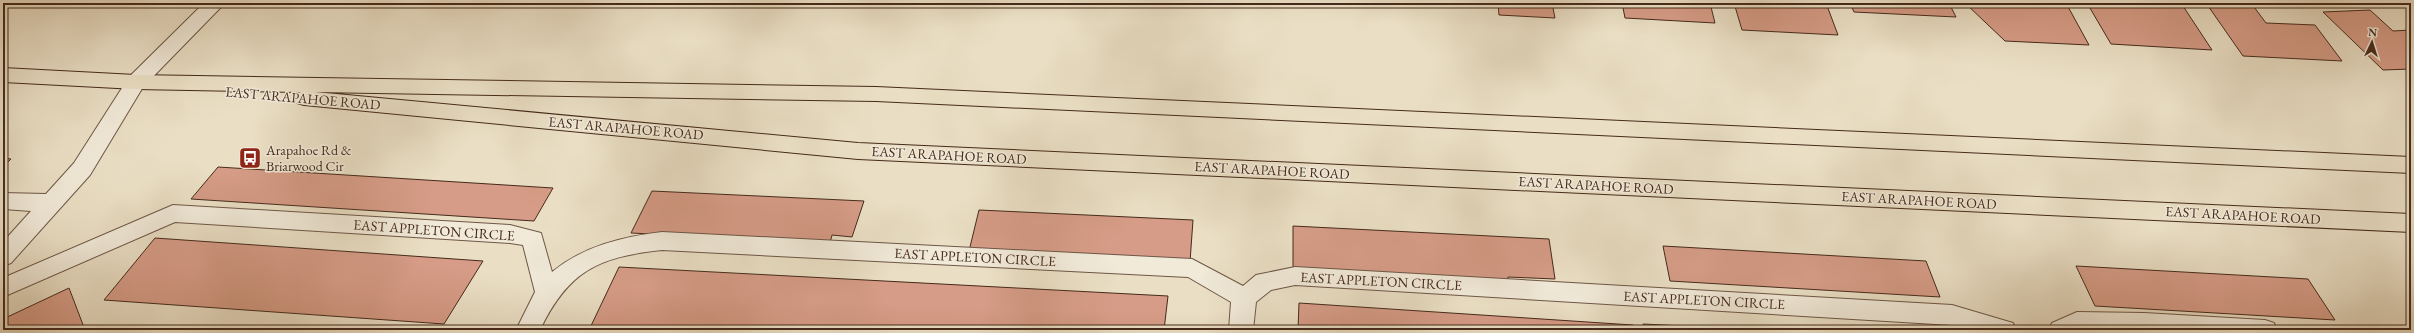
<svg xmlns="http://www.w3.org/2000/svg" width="2414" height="333" viewBox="0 0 2414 333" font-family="'EB Garamond',serif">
  <rect width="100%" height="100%" fill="#eadfc5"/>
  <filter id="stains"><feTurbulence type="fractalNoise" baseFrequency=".005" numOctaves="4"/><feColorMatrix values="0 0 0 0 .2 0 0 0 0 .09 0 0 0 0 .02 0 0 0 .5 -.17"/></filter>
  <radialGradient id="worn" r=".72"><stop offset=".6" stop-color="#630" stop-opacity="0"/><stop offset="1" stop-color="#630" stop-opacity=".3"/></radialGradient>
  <g fill="#d69c87" stroke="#452a1b">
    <polygon points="1498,3 1599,3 1600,5 1552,3 1555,18 1499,15"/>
    <polygon points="1622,3 1710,3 1715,23 1625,18"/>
    <polygon points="1734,3 1826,3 1838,35 1742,30"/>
    <polygon points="1850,3 1949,3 1956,17 1854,12"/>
    <polygon points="1965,3 2066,3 2089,45 2005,41"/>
    <polygon points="2087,3 2183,6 2212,50 2111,44"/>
    <polygon points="2206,3 2251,3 2266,23 2315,25 2342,61 2243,56"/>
    <polygon points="2370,10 2393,31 2411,30 2411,69 2383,70 2323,12"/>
    <polygon points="3,158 11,159 3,167"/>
    <polygon points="218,167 553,188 534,221 191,199"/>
    <polygon points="652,191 864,201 852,237 832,235 830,243 631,233"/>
    <polygon points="979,210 1193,220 1190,262 969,251"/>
    <polygon points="1293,226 1549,239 1555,279 1508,277 1508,280 1293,269"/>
    <polygon points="155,238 483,261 444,324 104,300"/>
    <polygon points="1663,246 1926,261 1940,297 1670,281"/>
    <polygon points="2076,266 2308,279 2335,320 2095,306"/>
    <polygon points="619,267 1168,296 1164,330 589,330"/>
    <polygon points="69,288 85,330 3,330 3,319"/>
    <polygon points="1299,303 1633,325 1634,330 1298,330"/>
    <polygon points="1643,324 1766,330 1645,330"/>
  </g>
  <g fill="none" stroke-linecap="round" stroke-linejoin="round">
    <g stroke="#6e5746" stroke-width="2">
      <g id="minor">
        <polygon points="204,3 225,3 143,87 90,175 11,263 3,266 3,242 31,211 3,209 3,193 46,194 74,163 129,77"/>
        <path d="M173 205 510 225 541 233 552 272C584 246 621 237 662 232L1192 259 1243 286 1256 275 1295 267 1952 305 2013 323 2016 330H1970L1952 325 1295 285 1271 290 1256 302 1253 330H1229L1231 302 1188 277 662 250C598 257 568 271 540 330H516L535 292 523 245 510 243 175 222 3 297V278Z"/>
        <polygon points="2077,312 2144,313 2265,320 2274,323 2277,330 2049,330 2052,323"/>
      </g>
    </g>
    <g stroke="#452a1b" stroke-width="2">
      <polygon id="major" points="3,68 136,75 876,87 2411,157 2411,173 876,101 315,92 858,143 2411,214 2411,232 858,159 304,105 297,103 294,98 297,93 301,92 136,89 3,82"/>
    </g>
    <use href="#minor" fill="#f1ead9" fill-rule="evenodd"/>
    <use href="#major" fill="#eadfc5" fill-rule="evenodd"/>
  </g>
  <defs>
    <g id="bus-square" transform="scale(1.15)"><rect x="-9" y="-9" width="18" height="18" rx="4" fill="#8f2418" stroke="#f1ead9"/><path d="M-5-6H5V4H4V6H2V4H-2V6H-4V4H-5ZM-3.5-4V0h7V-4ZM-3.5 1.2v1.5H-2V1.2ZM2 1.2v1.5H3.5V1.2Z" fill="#fff"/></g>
  </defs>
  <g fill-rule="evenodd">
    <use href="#bus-square" x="250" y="158"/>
  </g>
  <g text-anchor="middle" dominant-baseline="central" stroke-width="3" stroke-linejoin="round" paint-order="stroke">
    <g font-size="14" fill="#452a1b" stroke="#f1ead9">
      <text transform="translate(303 98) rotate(5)">EAST ARAPAHOE ROAD</text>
      <text transform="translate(626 128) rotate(5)">EAST ARAPAHOE ROAD</text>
      <text transform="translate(949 155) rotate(3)">EAST ARAPAHOE ROAD</text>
      <text transform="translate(1272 170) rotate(3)">EAST ARAPAHOE ROAD</text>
      <text transform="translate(1596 185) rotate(3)">EAST ARAPAHOE ROAD</text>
      <text transform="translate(1919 200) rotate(3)">EAST ARAPAHOE ROAD</text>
      <text transform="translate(2243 215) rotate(3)">EAST ARAPAHOE ROAD</text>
      <text transform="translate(434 230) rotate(4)">EAST APPLETON CIRCLE</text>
      <text transform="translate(975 257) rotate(3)">EAST APPLETON CIRCLE</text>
      <text transform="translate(1381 281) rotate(3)">EAST APPLETON CIRCLE</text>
      <text transform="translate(1704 300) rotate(3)">EAST APPLETON CIRCLE</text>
    </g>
    <g font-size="14" fill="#452a1b" stroke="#f1ead9" text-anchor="start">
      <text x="266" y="150">Arapahoe Rd &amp;<tspan x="266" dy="16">Briarwood Cir</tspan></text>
    </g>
  </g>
  <rect width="2414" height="333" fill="none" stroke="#eadfc5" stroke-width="16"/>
  <rect x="4" y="4" width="2406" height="325" fill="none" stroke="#452a1b" stroke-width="2"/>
  <rect x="8" y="8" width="2398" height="317" fill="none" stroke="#452a1b"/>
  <g transform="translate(2372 42) rotate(4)" stroke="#f1ead9" stroke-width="3" paint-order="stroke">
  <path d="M0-3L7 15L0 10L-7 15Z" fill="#452a1b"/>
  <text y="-6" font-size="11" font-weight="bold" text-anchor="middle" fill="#452a1b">N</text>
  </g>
  <rect width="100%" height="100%" filter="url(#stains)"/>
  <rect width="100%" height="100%" fill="url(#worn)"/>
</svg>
